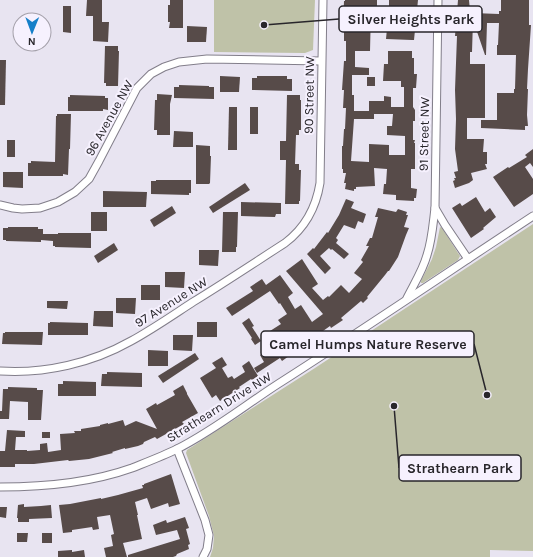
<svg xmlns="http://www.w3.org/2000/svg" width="533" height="557" viewBox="0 0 533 557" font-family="Karla,sans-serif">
  <rect width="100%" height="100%" fill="#e8e4f1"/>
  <g fill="#bfc2a8">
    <polygon points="214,0 315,0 313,50 305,53 214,52"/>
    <polygon points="533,224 533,551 490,550 490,557 210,557 213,548 214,536 209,516 186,453 187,450 315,368"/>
    <polygon points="440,227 442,228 458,253 460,256 458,260 423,283 421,283 421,281 432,259 436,247"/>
  </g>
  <g fill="#574b49" fill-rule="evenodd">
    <polygon points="87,0 102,0 102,22 109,22 108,42 93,41 93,16 86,16"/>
    <polygon points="170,0 183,0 183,28 169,28 170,22 168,22 168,5 170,5"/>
    <path d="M345 0H377V9H371L370 51H355V67L369 68V75H352V95H354V111H369V101H384V96L391 97V107H404V87H401V81H383L384 64H388V51H412V58H414V74H417L416 88H413V107L415 110V121H413V140H415L414 143H415V169H411V188L417 189 416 198H414V201L396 200V195L383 194 384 184H386L387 169 374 168 375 186 356 187V189H354V191L345 189 346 183H344L346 173H343V169H342V146H343L344 129H345L346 108H343L344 90H342L344 61H346V41H344V24H343L344 1H345ZM374 114H393L392 126H387V135L405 136V155H389V145L369 144V162L351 161 354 119H374Z"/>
    <polygon points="389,0 418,0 414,40 412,40 386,39 388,18 389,18"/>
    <polygon points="458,0 469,0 470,11 473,11 473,13 499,14 499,11 501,11 501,0 529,0 529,25 531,25 528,69 527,89 528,89 527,115 528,126 525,126 525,130 481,128 481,120 497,120 497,93 514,93 514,89 515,89 516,55 497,55 497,45 498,45 499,23 487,23 486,55 485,55 473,20 472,52 470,52 470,64 485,64 485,118 467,118 467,139 484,139 483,152 487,152 487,164 485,164 487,169 471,173 473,180 469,183 455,188 453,181 455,180 454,178 456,178 454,172 458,171 455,149 456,119 455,90 457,36 455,36"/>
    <polygon points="63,6 71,6 71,33 63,32"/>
    <polygon points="187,26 207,27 206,42 187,42"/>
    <polygon points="105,46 118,46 118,51 119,51 118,86 106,86 106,83 104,83"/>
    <polygon points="0,60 6,60 5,105 0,105"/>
    <polygon points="220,76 240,77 239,92 220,92"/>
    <polygon points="257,76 287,76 287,79 292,79 292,91 252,90 252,78 257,78"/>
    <rect x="367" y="77" width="8" height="9"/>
    <polygon points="179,85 209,86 209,87 214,87 214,99 174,98 174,87 179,87"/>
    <polygon points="157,94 172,95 170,104 170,135 157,135 157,130 154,130 155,100 157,100"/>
    <polygon points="70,95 105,96 105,98 108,98 108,110 103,109 103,111 68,111 68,97 70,97"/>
    <polygon points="287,95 300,95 300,100 301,100 301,130 299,130 299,135 296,135 295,164 299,164 299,170 301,170 300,201 299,201 299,204 285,204 286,160 280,160 280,141 286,141"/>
    <polygon points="229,107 237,107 237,150 228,150"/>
    <rect x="250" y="107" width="8" height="27"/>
    <polygon points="57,114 71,114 70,149 69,149 68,175 63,174 63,176 28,176 28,163 31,163 31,161 55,162 56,116 57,116"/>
    <polygon points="174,131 193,132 193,147 173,147"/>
    <rect x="7" y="140" width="8" height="17"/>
    <polygon points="196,145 210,146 210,156 211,156 210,183 209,184 196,184"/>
    <polygon points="533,149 533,167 530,163 525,167 533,179 533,194 514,207 493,177 508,167 509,168 527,157 525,155"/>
    <polygon points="3,172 23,172 23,188 3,187"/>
    <polygon points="156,180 191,180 191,193 189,193 189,195 151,194 151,181 156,181"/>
    <polygon points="245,183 250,190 213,213 209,207"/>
    <polygon points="103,191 147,192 146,207 103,207"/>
    <polygon points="476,197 485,212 490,208 496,217 483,228 484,229 471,238 452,208 460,203 462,206"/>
    <polygon points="346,199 354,202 351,208 366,214 363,223 358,221 355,229 344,225 336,238 338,240 336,243 349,254 344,259 332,249 331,250 329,248 320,256 331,268 325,274 307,254 313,248 314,249 327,232 328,233 339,215"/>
    <polygon points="241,202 281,203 281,214 276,214 275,217 241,216"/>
    <polygon points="172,206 176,213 154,227 150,220"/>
    <polygon points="378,208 396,212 398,209 407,212 406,215 408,215 404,227 409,228 406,235 398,257 389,271 388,271 385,275 367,297 368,298 363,303 361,301 341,318 343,320 331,328 330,326 316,336 315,336 305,342 306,344 282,361 280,358 257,373 254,368 264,362 260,355 278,343 270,331 281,324 278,320 287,314 280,303 279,304 270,291 232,316 226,308 253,291 250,287 262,279 266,285 280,275 293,293 288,297 295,309 301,305 312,322 323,314 286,271 302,259 318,284 312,288 323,300 328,296 329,297 341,285 349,293 362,279 354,273 363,262 361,260 369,246 366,246 370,238 372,238 378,217 375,217"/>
    <rect x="91" y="212" width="16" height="19"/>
    <polygon points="223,212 238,212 237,247 236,247 236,252 222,252"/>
    <polygon points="8,227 38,227 38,229 43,229 43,234 58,234 58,233 91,233 91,248 55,247 55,246 53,246 53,241 41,240 41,242 6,241 6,240 3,240 3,228 8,228"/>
    <polygon points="114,243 118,250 98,263 94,256"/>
    <polygon points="199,250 219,250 218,266 199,265"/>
    <polygon points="165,272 185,272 184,288 165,287"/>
    <rect x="141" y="285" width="19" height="15"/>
    <polygon points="116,298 136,298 135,314 116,313"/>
    <polygon points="47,301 68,301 67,309 47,308"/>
    <polygon points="94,311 113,311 113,327 93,326"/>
    <polygon points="249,318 254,326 252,327 261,341 255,345 251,339 252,338 242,323"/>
    <polygon points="50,322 88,323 88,335 48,335 48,323 50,323"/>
    <rect x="197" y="322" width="20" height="15"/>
    <polygon points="5,332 43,332 42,345 2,344 3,333 5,333"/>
    <polygon points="173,335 193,335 192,351 173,350"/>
    <polygon points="148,350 168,351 168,366 148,366"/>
    <polygon points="195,353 199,359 163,383 158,376"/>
    <polygon points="222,357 227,365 222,368 228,378 232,376 234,379 245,372 242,366 249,361 258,376 252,380 251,379 239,387 240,388 220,401 216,395 212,398 200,378 216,368 212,363"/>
    <polygon points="107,372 142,373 142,387 101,386 102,374 107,374"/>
    <polygon points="63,381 96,382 96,396 58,396 58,384 63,384"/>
    <polygon points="183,385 187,393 187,394 198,413 182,422 184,424 157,439 155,437 144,442 143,444 138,446 125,449 125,448 112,452 113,453 89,459 69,461 68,460 34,464 15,464 15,467 0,467 0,451 5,451 7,430 25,431 25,437 16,437 15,450 27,450 27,451 40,450 40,444 47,443 48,452 61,450 60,434 75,433 74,431 81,431 81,429 100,426 100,425 108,423 108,424 123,420 125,426 136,421 157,429 146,409 156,403 157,405 175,395 173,391"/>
    <polygon points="8,387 37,388 37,390 43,390 41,420 28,420 28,402 10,401 9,419 0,419 0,411 2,411 3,389 8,389"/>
    <rect x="42" y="432" width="8" height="6"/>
    <polygon points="171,474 180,504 169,507 168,503 151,509 147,498 135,502 138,515 137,515 142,539 123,543 127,557 106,557 104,548 113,546 111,535 114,534 110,515 97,517 99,529 93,530 92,527 72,530 72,532 63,533 59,505 70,504 101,498 101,499 118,495 143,488 142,485 144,485 144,484"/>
    <polygon points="24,504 24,507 41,506 51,505 51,506 52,518 29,519 29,522 18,522 18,518 17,518 18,505"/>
    <polygon points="0,507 7,507 6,518 0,517"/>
    <polygon points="185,517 189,528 186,529 190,544 188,545 189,549 177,554 176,556 173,557 128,557 128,555 180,539 177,530 156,535 153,525 166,520 167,523"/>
    <polygon points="17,533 28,533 27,542 17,542"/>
    <rect x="42" y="533" width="10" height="10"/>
    <polygon points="72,550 72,552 84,550 85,557 58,557 58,551"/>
  </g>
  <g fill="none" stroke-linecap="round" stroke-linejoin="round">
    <g stroke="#827e8a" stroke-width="9">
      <g id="street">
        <polyline points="438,0 435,208 445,225 468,259"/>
        <polyline points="0,205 13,208 22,209 40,208 58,202 75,192 89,179 99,161 137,88 151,74 164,67 179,62 207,59 321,61"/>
        <path d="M407 298C414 284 423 270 427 255 432 240 433 224 435 208"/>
        <path d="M0 371C45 374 92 363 131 341 153 329 173 315 193 302 224 283 254 263 285 243 305 228 316 208 320 183L323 0"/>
        <polyline points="177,449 205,520 209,535 207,549 203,557"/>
        <path d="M0 487C44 487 90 483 132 468 147 462 163 456 177 449 213 431 244 406 278 384 364 329 448 272 533 216"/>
      </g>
    </g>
    <use href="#street" stroke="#fff" stroke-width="7"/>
  </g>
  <g text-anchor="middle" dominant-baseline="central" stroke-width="4" stroke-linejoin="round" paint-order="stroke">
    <g font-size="13" fill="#28262b" stroke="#f6f1fe">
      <text transform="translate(309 95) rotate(-89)">90 Street NW</text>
      <text transform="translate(109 118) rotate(-61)">96 Avenue NW</text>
      <text transform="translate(424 134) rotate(-89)">91 Street NW</text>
      <text transform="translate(171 302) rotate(-32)">97 Avenue NW</text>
      <text transform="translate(219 407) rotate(-32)">Strathearn Drive NW</text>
    </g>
  </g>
  <path fill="none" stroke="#28262b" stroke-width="1.5" d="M264 25L339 19M487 395L474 344M394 406L399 468"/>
  <g fill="#28262b" stroke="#f6f1fe" stroke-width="1.5">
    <circle cx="264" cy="25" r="4"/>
    <circle cx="487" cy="395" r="4"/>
    <circle cx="394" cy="406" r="4"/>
  </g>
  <g fill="#f6f1fe" stroke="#28262b" stroke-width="1.5">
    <rect x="339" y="6" width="143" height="26" rx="4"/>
    <rect x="261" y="331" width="213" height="26" rx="4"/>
    <rect x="399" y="455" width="122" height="26" rx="4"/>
  </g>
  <g font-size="14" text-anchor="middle" font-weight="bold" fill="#28262b">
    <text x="411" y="24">Silver Heights Park</text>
    <text x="368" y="349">Camel Humps Nature Reserve</text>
    <text x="460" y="473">Strathearn Park</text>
  </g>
  <g transform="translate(32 32) rotate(181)"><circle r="19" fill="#f6f1fe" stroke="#a4a0aa"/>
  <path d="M0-3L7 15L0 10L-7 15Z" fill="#157fc9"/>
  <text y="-6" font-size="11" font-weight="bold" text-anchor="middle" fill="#28262b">N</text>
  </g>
</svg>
